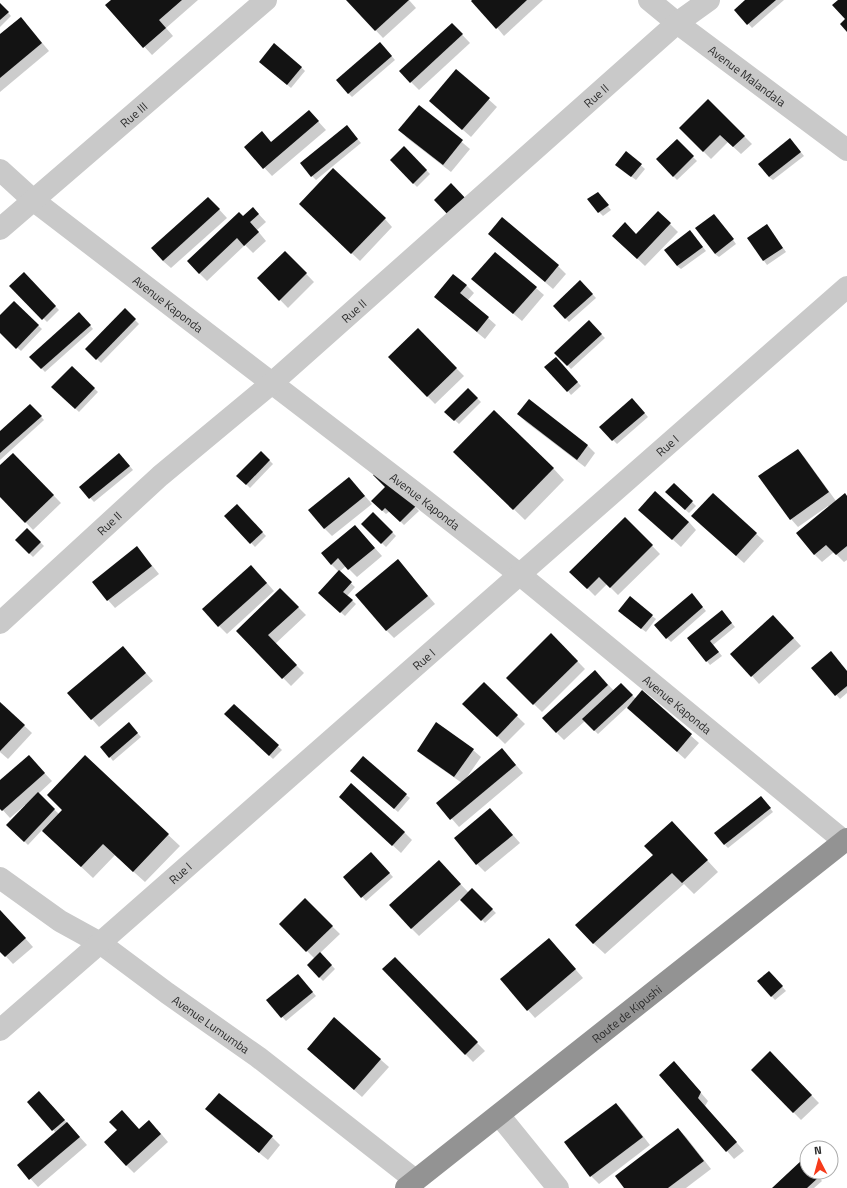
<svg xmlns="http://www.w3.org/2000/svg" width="847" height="1188" viewBox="0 0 847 1188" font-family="'Titillium Web',sans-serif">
  <rect width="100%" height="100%" fill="#fff"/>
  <g fill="#0003">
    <polygon points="112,0 198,0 166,28 173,36 152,55 106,5"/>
    <polygon points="347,0 409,0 416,8 383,38"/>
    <polygon points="474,0 543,0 504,36"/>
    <polygon points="747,0 784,0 752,28 736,10"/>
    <polygon points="0,4 11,16 0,27"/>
    <polygon points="452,24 470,43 419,90 400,71"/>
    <polygon points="28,26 49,51 0,92 0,36"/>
    <polygon points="384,47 395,60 352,97 348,93"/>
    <polygon points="264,65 301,67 305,71 291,88"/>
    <polygon points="457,71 497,107 471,137 430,101"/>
    <polygon points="708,100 752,144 741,154 728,142 711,159 680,128"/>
    <polygon points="419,106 470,149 451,172 407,138 400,130"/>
    <polygon points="316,119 326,130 272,176 245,147 262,133 272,143"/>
    <polygon points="350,130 361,143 316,180 312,176"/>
    <polygon points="790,139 804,156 773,180 769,177"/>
    <polygon points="676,140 697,161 677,180 657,159"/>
    <polygon points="404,147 430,174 417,187 391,160"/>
    <polygon points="626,152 645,169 636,180 620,168"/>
    <polygon points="601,197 611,210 603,216 599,212"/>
    <polygon points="216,206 227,218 171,268 163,261"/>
    <polygon points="253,208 266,222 257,230 266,241 253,253 245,245 207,281 199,273 243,218"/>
    <polygon points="308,212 385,219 392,227 360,261"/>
    <polygon points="658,212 678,232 645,266 621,243 636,235"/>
    <polygon points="718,219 736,244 719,257 715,254"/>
    <polygon points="770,229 786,252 767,265 748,238"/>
    <polygon points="690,231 706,251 681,269 677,266"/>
    <polygon points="497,241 558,266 566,274 553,289"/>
    <polygon points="285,252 314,282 288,308 259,278"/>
    <polygon points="24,274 59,310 47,322 11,286"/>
    <polygon points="472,279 536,288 544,295 522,321"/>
    <polygon points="580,281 596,298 569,322 554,306"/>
    <polygon points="466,285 474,293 468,300 496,325 485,339 443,304"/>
    <polygon points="14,303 42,329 21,351 0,332 0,317"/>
    <polygon points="125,310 139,324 101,363 87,349"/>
    <polygon points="83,317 93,329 45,372 31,357"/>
    <polygon points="589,322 605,338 571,369 556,353"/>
    <polygon points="418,330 464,376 435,404 389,357"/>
    <polygon points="560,362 581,386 571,395 568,391"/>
    <polygon points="72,367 98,392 79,412 53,387"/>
    <polygon points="468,389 481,402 459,424 446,412"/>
    <polygon points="529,400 588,446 595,453 585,467 526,422 518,414"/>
    <polygon points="636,403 648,417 617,444 600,427"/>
    <polygon points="30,405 44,420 0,460 0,432"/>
    <polygon points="798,450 805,458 836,501 847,497 847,560 844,562 834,552 822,562 814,554 829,507 828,506 798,527 791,519"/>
    <polygon points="261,452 273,464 250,488 238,476"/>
    <polygon points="13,454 61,503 33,530 0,495 0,467"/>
    <polygon points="123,458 133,470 94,502 80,487"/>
    <polygon points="466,463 553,468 564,480 525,520"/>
    <polygon points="379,470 419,511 404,525 390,511 386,514 372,501 386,487"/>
    <polygon points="349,478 372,504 332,536 324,528"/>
    <polygon points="674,484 696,506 689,513 670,496"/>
    <polygon points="713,494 764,541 744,563 700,524"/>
    <polygon points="237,506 266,536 255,547 226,516"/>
    <polygon points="373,513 396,536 386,547 362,524"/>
    <polygon points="648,517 689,522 696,530 681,547"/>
    <polygon points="625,518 660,554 618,595 607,584 595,596 571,572"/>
    <polygon points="355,526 382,556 357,577 346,566 339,572 355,587 347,596 356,604 345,616 323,596 339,572 331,564"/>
    <polygon points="27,529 44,546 33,557 16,540"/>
    <polygon points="137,547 159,574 115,608 108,600"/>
    <polygon points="398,560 435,604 394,638 386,630"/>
    <polygon points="259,574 274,591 227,634 219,626"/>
    <polygon points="280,589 306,615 275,644 304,673 291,686 237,631"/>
    <polygon points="695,598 706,611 671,642 667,638"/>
    <polygon points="623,615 652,616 656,619 646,632"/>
    <polygon points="725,615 735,627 713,645 722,656 710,665 688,638"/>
    <polygon points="781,624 801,646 759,684 752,676"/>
    <polygon points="551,634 585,669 542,712 507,678"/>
    <polygon points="130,655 153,681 99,727 92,719"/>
    <polygon points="812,668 847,671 847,693 840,699"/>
    <polygon points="603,679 614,691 621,684 636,699 642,692 699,743 685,759 627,707 598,734 585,721 564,740 557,733"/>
    <polygon points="484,684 525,724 505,744 464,704"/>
    <polygon points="0,703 32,733 8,759 0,752"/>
    <polygon points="234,705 282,750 273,759 226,714"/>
    <polygon points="132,727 141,737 113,761 110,757"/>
    <polygon points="502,749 523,773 459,827 438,803 462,783 426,758 418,750 473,750 481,757 465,780"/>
    <polygon points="85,757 180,846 145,882 115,855 93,878 42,830 28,845 8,825 26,806 25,805 10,818 0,807 0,782 36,764 52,781 38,794 59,814 63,810"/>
    <polygon points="355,775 406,795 410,798 398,812"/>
    <polygon points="764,801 773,812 728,848 725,845"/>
    <polygon points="348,804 404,832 412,840 401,853"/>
    <polygon points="490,809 520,843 485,872 477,864"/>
    <polygon points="683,834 718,872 694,894 684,884 605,954 593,943"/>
    <polygon points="375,857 393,877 366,901 344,877"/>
    <polygon points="446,869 469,893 472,890 496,913 485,923 462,900 468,894 467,893 419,936 411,928"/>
    <polygon points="305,900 340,934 320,953 335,969 323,981 308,965 315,959 280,924"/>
    <polygon points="0,910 33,947 13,964 0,950"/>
    <polygon points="549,939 583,978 535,1018 528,1010"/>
    <polygon points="395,959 485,1051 473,1062 384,970"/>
    <polygon points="769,972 786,991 775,1000 759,982"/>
    <polygon points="301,979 316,996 286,1021 267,1000"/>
    <polygon points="334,1019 389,1067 362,1097 308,1049"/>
    <polygon points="770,1053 819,1103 801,1120 752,1070"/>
    <polygon points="682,1071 708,1101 705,1106 744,1151 734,1159 727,1151"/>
    <polygon points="219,1094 272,1137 280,1145 268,1160 214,1117 207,1109"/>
    <polygon points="43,1096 87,1145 38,1187 18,1165 56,1133 28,1102"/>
    <polygon points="616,1104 624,1112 650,1145 599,1184 591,1176"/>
    <polygon points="157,1129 168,1142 134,1173 126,1165 140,1130"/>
    <polygon points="678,1129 686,1137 711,1169 686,1188 625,1188"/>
    <polygon points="807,1164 807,1172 814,1172 822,1181 814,1188 773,1188"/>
  </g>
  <g fill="#131313">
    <polygon points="111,0 182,0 159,20 166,28 143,48 105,5"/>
    <polygon points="346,0 409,0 375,31"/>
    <polygon points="472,0 527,0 496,29 471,1"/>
    <polygon points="745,0 776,0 747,25 734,10"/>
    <polygon points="838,0 847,0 847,32 840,24 845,19 832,5"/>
    <polygon points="0,3 9,12 0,20"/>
    <polygon points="21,17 42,43 0,78 0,34"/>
    <polygon points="452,23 463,34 410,83 399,71"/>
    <polygon points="380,42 392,56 348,94 336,80"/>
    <polygon points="274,43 302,67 287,85 259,62"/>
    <polygon points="456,69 490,98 462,130 429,101"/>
    <polygon points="708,99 745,136 733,147 720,135 703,152 679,128"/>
    <polygon points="419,105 463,140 443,165 398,130"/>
    <polygon points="309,110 319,121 263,169 244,147 262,131 271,142"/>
    <polygon points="347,125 358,139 311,177 300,163"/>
    <polygon points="790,138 801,152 769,177 758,164"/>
    <polygon points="677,139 694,156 673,177 656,159"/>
    <polygon points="404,146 427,170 413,184 390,160"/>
    <polygon points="626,151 642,164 631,177 615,165"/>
    <polygon points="333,168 386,218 351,254 299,204"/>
    <polygon points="451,183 469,202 451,218 434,200"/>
    <polygon points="598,192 609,205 598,213 587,199"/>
    <polygon points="208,197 220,209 163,261 151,248"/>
    <polygon points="253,207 259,214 250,222 259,232 244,246 237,238 199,274 187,261 239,212 243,216"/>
    <polygon points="658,211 671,223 637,259 612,236 625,222 636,234"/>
    <polygon points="714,214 734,239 715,254 695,228"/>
    <polygon points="502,217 559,265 545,282 488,234"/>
    <polygon points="767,224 783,248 763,261 747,238"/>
    <polygon points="690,230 703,247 677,266 664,250"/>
    <polygon points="285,251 307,273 279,301 257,278"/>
    <polygon points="495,252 537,287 513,314 471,279"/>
    <polygon points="24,272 56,306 42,320 9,286"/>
    <polygon points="453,274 467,285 460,293 489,317 477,332 434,297"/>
    <polygon points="580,280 593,294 565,319 553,306"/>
    <polygon points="14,301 39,325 16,349 0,333 0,315"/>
    <polygon points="125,308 136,319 96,360 85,349"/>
    <polygon points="79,312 91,325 41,369 29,357"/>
    <polygon points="589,320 602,334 567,366 554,353"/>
    <polygon points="418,328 457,368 427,397 388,357"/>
    <polygon points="556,357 578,382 567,392 544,367"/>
    <polygon points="72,366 95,388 75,409 51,387"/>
    <polygon points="468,388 478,398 454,421 444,412"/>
    <polygon points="632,398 645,413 612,441 599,427"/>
    <polygon points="529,399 588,445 577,460 517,414"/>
    <polygon points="30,404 42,416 0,453 0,431"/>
    <polygon points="494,410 554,468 513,510 453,452"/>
    <polygon points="798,449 829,492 790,520 758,476"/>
    <polygon points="261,451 270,460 246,485 236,476"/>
    <polygon points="13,453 54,495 25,523 0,497 0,465"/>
    <polygon points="119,453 130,466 89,499 79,487"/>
    <polygon points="379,469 416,506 400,522 385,508 382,511 371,501 385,487 373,475"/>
    <polygon points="349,477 365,496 324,529 308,510"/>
    <polygon points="674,483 693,501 685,510 665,492"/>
    <polygon points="655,491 689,522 672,540 638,510"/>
    <polygon points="713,493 757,533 736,556 691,516"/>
    <polygon points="845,493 847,496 847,546 836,555 826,545 814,555 796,533"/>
    <polygon points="237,504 263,532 250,544 224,516"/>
    <polygon points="373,512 393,532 381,544 361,524"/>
    <polygon points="625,517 653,545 610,588 599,577 587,589 569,572"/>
    <polygon points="355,525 375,548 348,570 338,558 331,565 321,553"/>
    <polygon points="27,528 41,542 29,554 15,540"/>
    <polygon points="137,546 152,566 107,601 92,582"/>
    <polygon points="398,559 428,596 386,631 355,595"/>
    <polygon points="251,565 267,583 218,627 202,609"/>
    <polygon points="339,570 352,582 343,592 353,600 340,613 318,593"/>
    <polygon points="280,588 299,607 268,635 297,665 282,679 236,631"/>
    <polygon points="692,593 703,607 666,639 654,625"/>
    <polygon points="630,596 653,615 641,629 618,611"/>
    <polygon points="722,610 732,623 710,641 719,652 706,662 687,638"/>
    <polygon points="773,615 794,638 751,677 730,654"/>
    <polygon points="551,633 578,661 533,705 506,678"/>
    <polygon points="123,646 146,673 91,720 67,693"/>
    <polygon points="831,651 847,671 847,686 835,696 811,668"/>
    <polygon points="595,670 608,685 556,733 542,718"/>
    <polygon points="484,682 518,715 497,737 462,704"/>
    <polygon points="621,683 633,695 594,731 582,719"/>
    <polygon points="642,690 692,734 677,752 627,708"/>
    <polygon points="0,702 25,725 0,751"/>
    <polygon points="234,704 279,745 269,756 224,714"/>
    <polygon points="129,722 138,733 109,758 100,747"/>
    <polygon points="436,722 474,749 454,777 417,751"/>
    <polygon points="502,748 516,765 450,820 436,803"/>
    <polygon points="29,755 45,773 2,811 0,809 0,780"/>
    <polygon points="85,755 169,834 133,872 103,844 81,867 42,831 62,810 47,795"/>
    <polygon points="363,756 407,794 394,809 350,771"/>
    <polygon points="351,783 405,832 392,846 339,797"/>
    <polygon points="38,792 55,809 24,842 6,825"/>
    <polygon points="761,796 771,808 724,845 714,833"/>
    <polygon points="490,808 513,835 476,865 454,838"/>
    <polygon points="672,821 708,860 682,883 672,873 593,944 575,925 653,855 644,846"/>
    <polygon points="371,852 390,873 361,898 343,877"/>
    <polygon points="439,860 461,884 411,929 389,905"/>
    <polygon points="472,888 493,909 481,921 460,900"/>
    <polygon points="305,898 333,926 306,952 279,924"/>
    <polygon points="0,910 26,938 5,957 0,952"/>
    <polygon points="549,938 576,969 527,1011 500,979"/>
    <polygon points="320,952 332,965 319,978 307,965"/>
    <polygon points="395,957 478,1042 465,1055 382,969"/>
    <polygon points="769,971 783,986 771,997 757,981"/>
    <polygon points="298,974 313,992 281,1018 266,1000"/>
    <polygon points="334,1017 381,1059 354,1090 307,1049"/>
    <polygon points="770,1051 812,1095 793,1113 751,1070"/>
    <polygon points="674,1061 701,1092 698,1098 737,1142 726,1152 659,1075"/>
    <polygon points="39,1091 65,1120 52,1131 27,1102"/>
    <polygon points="219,1093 273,1136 259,1153 205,1109"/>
    <polygon points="616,1103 643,1137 590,1177 564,1142"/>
    <polygon points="122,1110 139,1129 149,1120 161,1134 126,1166 104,1142 117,1130 109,1122"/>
    <polygon points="67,1122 80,1137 29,1180 17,1165"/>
    <polygon points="678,1128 704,1161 668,1188 624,1188 615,1176"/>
    <polygon points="803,1159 807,1163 807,1172 815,1172 819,1177 807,1188 772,1188"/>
  </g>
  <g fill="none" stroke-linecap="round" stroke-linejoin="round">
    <g stroke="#c9c9c9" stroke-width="22">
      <path id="s1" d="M649 0 677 23 847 150"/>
      <path id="s2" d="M0 170 33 200 418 495 519 574 844 841"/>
      <path id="s3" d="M0 229 266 0"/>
      <path id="s4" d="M0 623 160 476 272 383 677 23 709 0"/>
      <path id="s5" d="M0 878 60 921 100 943 167 993 258 1057 415 1180"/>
      <path id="s6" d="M0 1030 100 943 847 287"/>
      <polyline points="499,1115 558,1188"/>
    </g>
    <path stroke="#939393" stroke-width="22" id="s7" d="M406 1188 847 839"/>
  </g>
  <g text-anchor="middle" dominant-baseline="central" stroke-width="4" stroke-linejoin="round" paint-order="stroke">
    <g font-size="12" fill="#2c2c2c" stroke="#fff">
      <text stroke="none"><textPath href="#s1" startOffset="124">Avenue Malandala</textPath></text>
      <text stroke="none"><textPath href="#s4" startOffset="796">Rue II</textPath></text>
      <text stroke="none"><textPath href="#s3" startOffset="176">Rue III</textPath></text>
      <text stroke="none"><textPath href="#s2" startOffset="215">Avenue Kaponda</textPath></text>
      <text stroke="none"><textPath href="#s4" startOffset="472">Rue II</textPath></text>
      <text stroke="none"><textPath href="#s6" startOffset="887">Rue I</textPath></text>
      <text stroke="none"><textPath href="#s2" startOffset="539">Avenue Kaponda</textPath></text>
      <text stroke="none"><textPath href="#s4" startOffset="148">Rue II</textPath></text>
      <text stroke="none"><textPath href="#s6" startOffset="563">Rue I</textPath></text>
      <text stroke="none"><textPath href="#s2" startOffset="863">Avenue Kaponda</textPath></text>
      <text stroke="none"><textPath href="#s6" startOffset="239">Rue I</textPath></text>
      <text stroke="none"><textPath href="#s7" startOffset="281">Route de Kipushi</textPath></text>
      <text stroke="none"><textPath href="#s5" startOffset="257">Avenue Lumumba</textPath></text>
    </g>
  </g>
  <g transform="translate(819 1160) rotate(354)"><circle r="19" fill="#ffffff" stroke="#ababab"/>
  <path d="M0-3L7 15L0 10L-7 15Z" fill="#f63a1b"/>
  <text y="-6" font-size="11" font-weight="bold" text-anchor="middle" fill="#2c2c2c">N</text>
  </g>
</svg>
